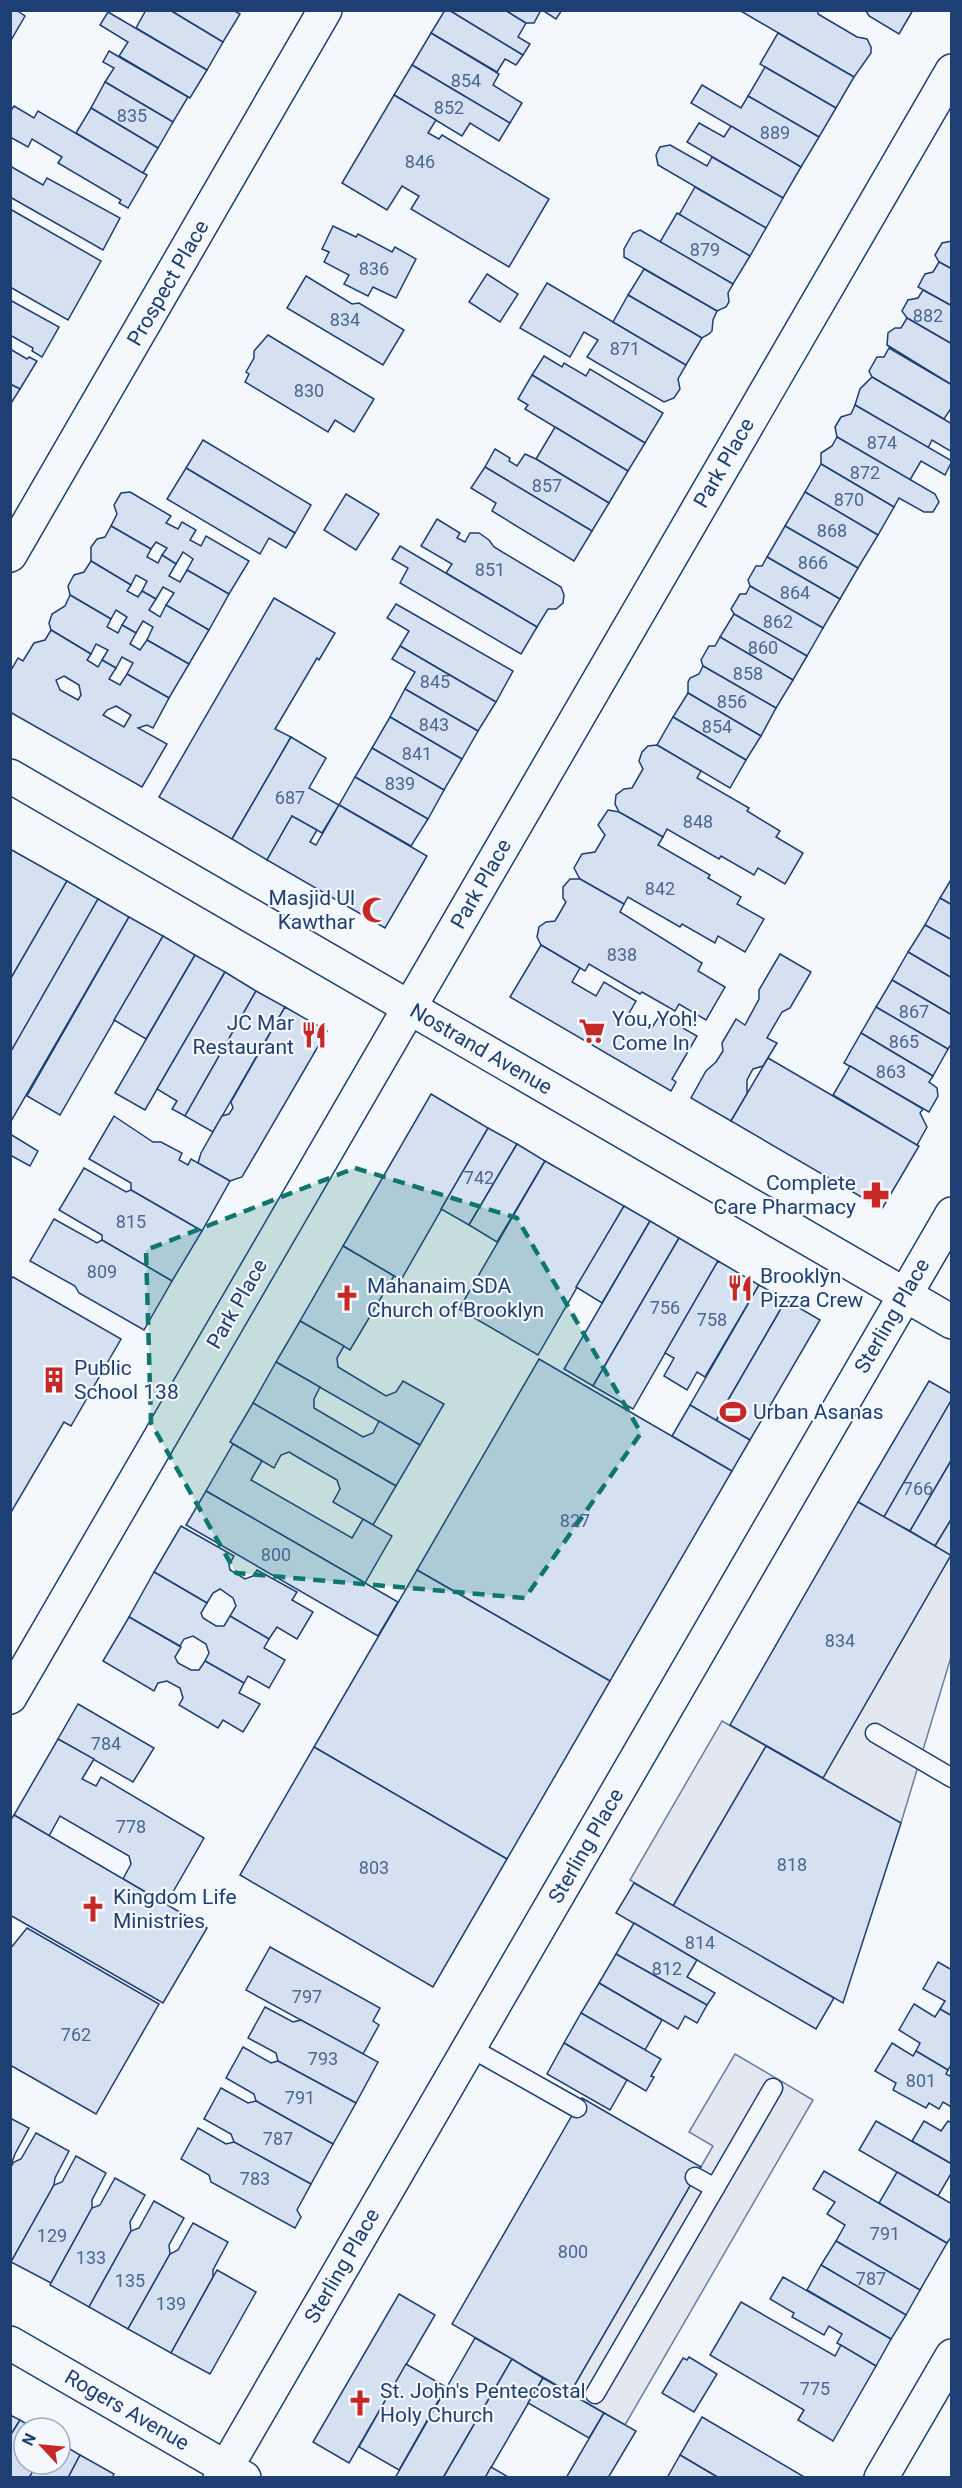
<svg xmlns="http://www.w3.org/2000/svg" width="962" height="2488" viewBox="0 0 962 2488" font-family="Roboto,sans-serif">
  <rect width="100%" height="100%" fill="#f4f7fb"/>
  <g fill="#e3e8f0" stroke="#687fa3" stroke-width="1.5">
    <polygon points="951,1555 951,1657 901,1823 823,1778"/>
    <polygon points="722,1721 766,1746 673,1906 630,1880"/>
    <polygon points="735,2054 813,2100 625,2425 570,2393 713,2146 689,2132"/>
  </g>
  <g fill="#d5e0f0" stroke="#1d3f73" stroke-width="1.5" fill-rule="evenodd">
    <polygon points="10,10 16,10 25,16 10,42"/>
    <polygon points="146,10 170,10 223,42 207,70 136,28"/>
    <polygon points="170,10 233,10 240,14 223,42"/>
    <polygon points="445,10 449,10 523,55 516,65 505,59 497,72 431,33"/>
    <polygon points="449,10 505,10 526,23 518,37 530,44 523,55"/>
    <polygon points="505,10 541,10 534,23 526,23"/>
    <polygon points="542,10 562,10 556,19"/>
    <polygon points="739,10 818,10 818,14 857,37 867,39 871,47 871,53 854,77"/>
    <polygon points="913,10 899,34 869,16 866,11"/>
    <polygon points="108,12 207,70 190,98 119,56 128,42 100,25"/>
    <polygon points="431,33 499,74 493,85 522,103 510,123 412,65"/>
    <polygon points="778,33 854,77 836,108 760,64"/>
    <polygon points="109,51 188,97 173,122 105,82 114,68 103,62"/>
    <polygon points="412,65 510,123 499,141 470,123 462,136 394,95"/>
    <polygon points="765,67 836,108 819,137 748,96"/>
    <polygon points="105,82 173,122 158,148 91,108"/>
    <polygon points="702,85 741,108 748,96 819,137 801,167 691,103"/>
    <polygon points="394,95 436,120 428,133 439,139 442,135 549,199 509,267 411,209 419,196 402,186 387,210 342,183"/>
    <polygon points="14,106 34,118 38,111 147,175 128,208 119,203 121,200 58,163 62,157 32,139 28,147 10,137 10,112"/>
    <polygon points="91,108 158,148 143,173 76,133"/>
    <polygon points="699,123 724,137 731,126 801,167 783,198 687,142"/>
    <polygon points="670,145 707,166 712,157 783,198 766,228 658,165 656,155 660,147"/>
    <polygon points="10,166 43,185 47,178 120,218 103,250 10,197"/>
    <polygon points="695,187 766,228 750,256 679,215"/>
    <polygon points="10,209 101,261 68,320 10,287"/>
    <polygon points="677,213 750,256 733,284 660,242"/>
    <polygon points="333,226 356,237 358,234 392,252 395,247 416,259 396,298 373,287 368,296 344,284 349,275 324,262 329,252 322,249"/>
    <polygon points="640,230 733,284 728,293 729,302 726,307 717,311 624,257 624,249 633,233"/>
    <polygon points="952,241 952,269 939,262 935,255 942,243"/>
    <polygon points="939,262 952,269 952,306 918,287 925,274 933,272"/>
    <polygon points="644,269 717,311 713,320 712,331 709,334 702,338 628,295"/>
    <polygon points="487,274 518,294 500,322 469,302"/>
    <polygon points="306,276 352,304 359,303 404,330 383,365 287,308"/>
    <polygon points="547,283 686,365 678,379 680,389 674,398 664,402 587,357 598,340 584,332 570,357 520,328"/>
    <polygon points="923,290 952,306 952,344 907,318 902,311 908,300 918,298"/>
    <polygon points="628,295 702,338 686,365 613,322"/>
    <polygon points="10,300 59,327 42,357 32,351 33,348 10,335"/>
    <polygon points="907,318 952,344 952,385 887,345 888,333 895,328 901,328"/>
    <polygon points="268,335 374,399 354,432 335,420 328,432 245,382 249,374 246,372 254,358 254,351"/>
    <polygon points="889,348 952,385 952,407 944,419 872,377 869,371 877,357 884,357"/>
    <polygon points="10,349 27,359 29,357 37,361 20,389 10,384"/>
    <polygon points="544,356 562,367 564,363 586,376 590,369 663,413 645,443 532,375"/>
    <polygon points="532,375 645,443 628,471 525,409 528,405 518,399"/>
    <polygon points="872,377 952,424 952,452 932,440 928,448 855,405 860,389"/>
    <polygon points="10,384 20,389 10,405"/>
    <polygon points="855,405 952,461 945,475 921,461 910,480 837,437 835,427 841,417 851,414"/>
    <polygon points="555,427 628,471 609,503 536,459"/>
    <polygon points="837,437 935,494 939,502 933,512 924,512 899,498 894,507 821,464 821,453 832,446"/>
    <polygon points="203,440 311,505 295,533 186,468"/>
    <polygon points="495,449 510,458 509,461 517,466 525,454 536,459 609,503 592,531 485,467"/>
    <polygon points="821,464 894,507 878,535 805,492"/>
    <polygon points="485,467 592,531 574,561 492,511 496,503 471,488"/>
    <polygon points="186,468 295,533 286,548 269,538 260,554 167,499"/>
    <polygon points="130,492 171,516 166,523 178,529 182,522 196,530 190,540 201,546 206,536 249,561 229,594 187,570 193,559 183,552 176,564 162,555 167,548 156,542 151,549 111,526 117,514 114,505 121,493"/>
    <polygon points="805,492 878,535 858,568 785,526"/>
    <polygon points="346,494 379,514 356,550 324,530"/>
    <polygon points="437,519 460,533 457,538 465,542 470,533 479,533 489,540 494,547 561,587 564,595 563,603 556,609 548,609 537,627 446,573 452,564 421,546"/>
    <polygon points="111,526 151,549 147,557 158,563 162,555 176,564 169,576 180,582 187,570 229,594 209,630 166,605 174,593 163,587 156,599 142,591 147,581 136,575 131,585 91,561 91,547 97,539 105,537"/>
    <polygon points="785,526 858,568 840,599 767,557"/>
    <polygon points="400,546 537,627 521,654 400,583 408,568 392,559"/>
    <polygon points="767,557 840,599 823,628 750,586 748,580 756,566 762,566"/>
    <polygon points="91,561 131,585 127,591 138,597 142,591 156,599 149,610 160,617 166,605 209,630 189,664 147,640 153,627 143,621 136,633 122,625 127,617 116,610 111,619 70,595 68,586 74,575 84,572"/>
    <polygon points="750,586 823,628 807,656 734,614 731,609 740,594 746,594"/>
    <polygon points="70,595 111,619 107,627 118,633 122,625 136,633 130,644 140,650 147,640 189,664 169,698 127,674 133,663 122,657 116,668 102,660 108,650 96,644 91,654 51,630 49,623 52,614 65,606"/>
    <polygon points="274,598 335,633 319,660 317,658 275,729 291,737 232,839 159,797"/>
    <polygon points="396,604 513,671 496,702 400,646 409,631 387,618"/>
    <polygon points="734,614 807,656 793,680 720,637"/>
    <path d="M51 630 91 654 87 660 98 667 102 660 116 668 109 679 120 685 127 674 169 698 153 728 147 725 138 728 167 744 142 787 10 712V672L18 658 23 661 34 643 45 640ZM64 676 79 685 81 695 78 700 60 690 56 680ZM116 706 131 715 124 727 103 715 107 710Z"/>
    <polygon points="720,637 793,680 776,708 703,666 701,660 709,646 715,646"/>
    <polygon points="400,646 496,702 478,731 405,689 415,672 392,659"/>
    <polygon points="703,666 776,708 761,736 688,693 688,682 690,678 699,674"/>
    <polygon points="405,689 478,731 462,759 390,717"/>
    <polygon points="688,693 761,736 746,760 673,717"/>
    <polygon points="390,717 462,759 444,790 372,748"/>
    <polygon points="673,717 746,760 730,788 657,745"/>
    <polygon points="291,737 326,758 309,788 339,805 322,833 292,816 267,860 232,839"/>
    <polygon points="657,745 701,771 697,778 749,808 747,811 780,831 776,837 803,853 785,884 758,868 754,875 721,856 719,859 667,829 663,837 619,812 615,804 616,795 624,789 632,788 643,769 639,761 642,752 648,746"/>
    <polygon points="372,748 444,790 428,819 355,777"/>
    <polygon points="355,777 428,819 411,846 339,805"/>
    <polygon points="339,805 427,856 385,928 267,860 292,816 317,830 310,842 316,845"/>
    <polygon points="608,810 619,812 663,837 658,845 710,875 708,878 741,897 737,904 764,919 745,952 718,936 715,943 682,924 680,927 628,897 624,904 580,879 574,868 582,854 595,852 605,835 598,825"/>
    <polygon points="10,849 67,881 11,978 10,978"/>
    <polygon points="952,878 952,905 940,898"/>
    <polygon points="570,879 580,879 624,904 620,912 702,963 698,971 725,987 706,1020 679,1004 675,1011 642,992 640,994 589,964 585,971 541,945 537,937 539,927 546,922 555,921 566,902 563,898 563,887"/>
    <polygon points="67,881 98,899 11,1052 10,980"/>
    <polygon points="940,898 952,905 952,940 925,925"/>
    <polygon points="98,899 129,917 10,1123 10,1053"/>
    <polygon points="129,917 163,936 60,1115 27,1096"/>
    <polygon points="925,925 952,940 952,978 908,952"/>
    <polygon points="163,936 195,955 146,1039 114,1020"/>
    <polygon points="541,945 580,968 572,982 596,996 604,982 636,1001 628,1015 651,1029 660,1015 697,1036 672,1079 676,1082 671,1091 510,997"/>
    <polygon points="908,952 952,978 952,1015 892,980"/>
    <polygon points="780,954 811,972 790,1008 782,1012 767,1038 777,1043 763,1066 753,1069 747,1080 747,1094 731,1121 691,1098 706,1071 716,1062 723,1051 722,1043 736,1019 745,1025 759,999 759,990"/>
    <polygon points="195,955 225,972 145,1110 115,1093"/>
    <polygon points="225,972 256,991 185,1116 172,1109 177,1101 157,1089"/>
    <polygon points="892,980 952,1015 952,1043 948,1049 876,1007"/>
    <polygon points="256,991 285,1007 213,1132 185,1116"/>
    <polygon points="285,1007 327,1031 242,1177 230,1181 198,1163 201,1153 222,1116 229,1114 233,1108 231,1102"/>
    <polygon points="876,1007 948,1049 933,1076 861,1033"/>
    <polygon points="861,1033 933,1076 929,1082 937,1088 938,1096 929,1112 844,1063"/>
    <polygon points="768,1058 919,1146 882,1209 731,1121"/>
    <polygon points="850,1066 923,1109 920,1113 927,1127 917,1145 833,1095"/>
    <polygon points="431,1094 488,1128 401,1280 343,1246"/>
    <polygon points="114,1116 153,1142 161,1142 182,1153 179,1160 188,1165 191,1159 230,1181 202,1231 131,1190 131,1183 89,1159"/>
    <polygon points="488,1128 517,1144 469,1225 441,1209"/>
    <polygon points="10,1134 38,1151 30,1166 10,1155"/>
    <polygon points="517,1144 545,1161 497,1242 469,1225"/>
    <polygon points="545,1161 624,1206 538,1355 459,1309"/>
    <polygon points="84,1168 126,1192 131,1190 202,1231 172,1281 102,1240 102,1235 59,1210"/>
    <polygon points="624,1206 650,1221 602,1303 576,1287"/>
    <polygon points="54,1219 97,1243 102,1240 172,1281 144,1330 79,1293 75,1286 30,1261"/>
    <polygon points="650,1221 679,1238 593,1386 564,1369"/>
    <polygon points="679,1238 718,1261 633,1409 593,1386"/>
    <polygon points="343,1246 394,1276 350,1350 300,1321"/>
    <polygon points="718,1261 759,1285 705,1377 697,1372 687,1390 664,1376 674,1358 665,1353"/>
    <polygon points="13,1277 121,1339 71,1426 64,1422 10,1514 10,1280"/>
    <polygon points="759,1285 786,1300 716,1421 690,1405"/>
    <polygon points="786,1300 820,1320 750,1440 716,1421"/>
    <polygon points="300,1321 344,1346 337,1358 338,1367 386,1396 396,1392 403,1381 444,1404 420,1445 276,1362"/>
    <polygon points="539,1359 732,1471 610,1681 417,1570"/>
    <polygon points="276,1362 320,1387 314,1399 314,1408 363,1437 373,1433 379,1421 420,1445 396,1486 253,1403"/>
    <polygon points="929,1381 952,1394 952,1399 884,1517 858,1502"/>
    <polygon points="952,1399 952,1459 910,1531 884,1517"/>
    <polygon points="253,1403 396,1486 373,1525 333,1502 340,1489 337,1480 299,1458 289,1452 281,1455 274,1468 230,1442"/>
    <polygon points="690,1405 750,1440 732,1471 672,1436"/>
    <polygon points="233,1444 262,1461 251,1480 352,1538 363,1519 392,1536 365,1583 206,1491"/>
    <polygon points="952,1459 952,1518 935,1546 910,1531"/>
    <polygon points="206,1491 398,1602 378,1636 186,1525"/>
    <polygon points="858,1502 951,1555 823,1778 730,1725"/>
    <polygon points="952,1518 952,1556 935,1546"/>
    <polygon points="181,1526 234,1556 229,1565 230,1570 245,1579 253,1576 257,1570 297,1592 292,1600 313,1612 297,1639 277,1627 269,1639 230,1616 236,1606 233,1598 220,1589 213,1593 207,1603 154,1572"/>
    <polygon points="417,1570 610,1681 507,1859 314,1747"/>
    <polygon points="154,1572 207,1603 201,1613 203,1618 216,1626 224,1626 230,1616 269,1639 264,1648 285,1660 269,1688 248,1676 244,1683 205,1661 209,1653 206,1644 193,1636 184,1639 180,1646 129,1617"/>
    <polygon points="129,1617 181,1647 175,1657 178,1663 191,1670 199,1670 205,1661 244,1683 239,1693 260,1704 243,1732 223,1720 218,1728 179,1705 183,1698 180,1688 167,1681 158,1683 154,1691 103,1661"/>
    <polygon points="78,1704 154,1748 133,1782 58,1739"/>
    <polygon points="58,1739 94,1759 82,1779 96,1786 101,1777 204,1838 166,1904 123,1879 131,1864 129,1856 60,1816 49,1836 14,1815"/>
    <polygon points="766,1746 901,1823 843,2003 673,1906"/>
    <polygon points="314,1747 507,1859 433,1987 240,1875"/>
    <polygon points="14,1815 207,1928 163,2003 10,1915 10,1821"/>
    <polygon points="634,1883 834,1998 816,2029 616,1913"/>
    <polygon points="634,1923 697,1960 687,1977 715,1993 707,2005 616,1954"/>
    <polygon points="27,1928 159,2004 96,2114 10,2065 10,1949"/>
    <polygon points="270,1947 380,2008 373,2021 379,2025 363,2054 246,1990"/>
    <polygon points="616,1954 707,2005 697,2023 685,2016 678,2029 599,1983"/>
    <polygon points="938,1962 952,1970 952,2016 940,2009 945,2001 923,1989"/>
    <polygon points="599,1983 662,2020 645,2050 581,2013"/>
    <polygon points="914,2004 935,2017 940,2009 952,2016 952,2063 948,2070 916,2051 920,2043 899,2030"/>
    <polygon points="265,2007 293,2022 301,2020 378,2062 356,2103 278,2061 276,2053 248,2038"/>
    <polygon points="581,2013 661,2059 651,2076 654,2077 646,2091 564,2043"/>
    <polygon points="564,2043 627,2080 610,2110 547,2074"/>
    <polygon points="892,2043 913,2056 916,2051 948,2070 946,2074 952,2077 952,2112 950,2106 943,2102 939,2109 929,2103 926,2108 893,2090 896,2083 875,2071"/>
    <polygon points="243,2047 271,2063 278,2061 356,2103 333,2144 256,2101 254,2094 226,2078"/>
    <polygon points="221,2088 248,2103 256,2101 333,2144 311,2184 234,2142 231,2134 204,2119"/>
    <polygon points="582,2098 701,2167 570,2393 452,2324"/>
    <polygon points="10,2118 29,2128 15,2154 10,2168"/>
    <polygon points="876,2121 952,2164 952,2172 938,2196 859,2150"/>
    <polygon points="924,2121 941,2131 948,2121 952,2123 952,2164 912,2141"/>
    <polygon points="198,2128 226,2144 234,2142 311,2184 297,2210 301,2217 295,2228 211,2182 209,2175 181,2159"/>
    <polygon points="36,2133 69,2151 55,2178 54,2185 11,2262 10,2168 14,2162 21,2159"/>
    <polygon points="76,2156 106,2173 92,2200 92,2208 51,2283 11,2262 54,2185 62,2182"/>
    <polygon points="824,2171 947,2243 920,2290 836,2241 845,2225 827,2214 835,2202 813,2189"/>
    <polygon points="897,2172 952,2204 952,2236 947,2243 879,2203"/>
    <polygon points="115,2178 145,2195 130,2222 131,2231 89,2307 50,2285 92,2208 100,2205"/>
    <polygon points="154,2201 184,2218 169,2245 170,2254 128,2329 89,2307 131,2231 139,2228"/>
    <polygon points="193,2223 228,2242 213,2270 213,2277 171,2353 128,2329 170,2254 178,2250"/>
    <polygon points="836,2241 920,2290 906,2315 821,2265"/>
    <polygon points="821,2265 906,2315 891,2339 807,2290"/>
    <polygon points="217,2270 256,2292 210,2374 171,2353"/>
    <polygon points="783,2277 891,2339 876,2366 837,2343 842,2334 829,2326 824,2335 792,2317 794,2313 770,2299"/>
    <polygon points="399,2294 435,2315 349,2463 313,2442"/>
    <polygon points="741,2302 835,2356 841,2345 876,2366 833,2441 798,2420 804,2410 710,2355"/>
    <polygon points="475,2338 512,2359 443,2478 395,2478"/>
    <polygon points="689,2357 717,2374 694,2412 662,2393 683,2358 687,2360"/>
    <polygon points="512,2359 543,2378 485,2478 443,2478"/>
    <polygon points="406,2364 446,2387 399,2470 359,2447"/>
    <polygon points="543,2378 604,2413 589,2438 528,2403"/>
    <polygon points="604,2413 636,2431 608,2478 566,2478"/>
    <polygon points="10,2415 20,2420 10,2436"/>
    <polygon points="702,2417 806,2478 719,2478 680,2455"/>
    <polygon points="20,2420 33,2428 24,2428 24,2464 37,2464 29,2478 10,2478 10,2436"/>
    <polygon points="60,2443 80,2455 68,2478 29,2478 37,2464 60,2464"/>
    <polygon points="80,2455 114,2474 112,2478 68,2478"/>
    <polygon points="680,2455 719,2478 667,2478"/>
    <polygon points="491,2467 510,2478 485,2478"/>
  </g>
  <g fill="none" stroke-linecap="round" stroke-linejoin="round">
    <g stroke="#1d3f73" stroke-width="21">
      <g id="service">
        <polyline points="875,1733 952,1778"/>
        <polyline points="469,2047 577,2108"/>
        <polyline points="695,2177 715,2188 773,2088"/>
        <polyline points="595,2394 715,2188"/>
      </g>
    </g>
    <g stroke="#1d3f73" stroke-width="36">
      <g id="minor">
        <polyline points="10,555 325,10"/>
        <polyline points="10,1697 952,71"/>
        <polyline points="220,2478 952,1214"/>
        <polyline points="881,2478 952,2356"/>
      </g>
    </g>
    <g stroke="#1d3f73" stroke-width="36">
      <g id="secondary">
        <polyline points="10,776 952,1322"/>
        <polyline points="10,2343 244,2478"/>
      </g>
    </g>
    <use href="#service" stroke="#f4f7fb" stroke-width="18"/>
    <use href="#minor" stroke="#f4f7fb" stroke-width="33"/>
    <use href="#secondary" stroke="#f4f7fb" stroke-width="33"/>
  </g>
  <path fill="#0f766e" fill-opacity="0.2" stroke="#0f766e" stroke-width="4.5" stroke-dasharray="12 8" stroke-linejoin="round" d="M355 1168 517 1218 641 1433 525 1598 236 1573 151 1423 146 1250Z"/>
  <defs>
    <g id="mosque-bare" transform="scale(2.07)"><path d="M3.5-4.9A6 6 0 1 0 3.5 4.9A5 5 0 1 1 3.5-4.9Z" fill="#c62828" stroke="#f4f7fb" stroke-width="2.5" paint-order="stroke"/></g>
    <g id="supermarket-bare" transform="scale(2.07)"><path d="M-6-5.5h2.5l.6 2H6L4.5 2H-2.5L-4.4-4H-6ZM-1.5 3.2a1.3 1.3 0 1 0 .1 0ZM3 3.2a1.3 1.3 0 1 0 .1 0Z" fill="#c62828" stroke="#f4f7fb" stroke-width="2.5" paint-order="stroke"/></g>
    <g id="restaurant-bare" transform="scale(2.07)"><path d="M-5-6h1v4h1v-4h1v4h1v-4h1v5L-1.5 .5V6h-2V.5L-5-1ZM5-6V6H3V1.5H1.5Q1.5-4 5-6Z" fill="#c62828" stroke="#f4f7fb" stroke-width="2.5" paint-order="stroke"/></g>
    <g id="pharmacy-bare" transform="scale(2.07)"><path d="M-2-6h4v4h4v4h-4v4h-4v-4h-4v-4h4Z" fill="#c62828" stroke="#f4f7fb" stroke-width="2.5" paint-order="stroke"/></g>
    <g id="church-bare" transform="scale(2.07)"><path d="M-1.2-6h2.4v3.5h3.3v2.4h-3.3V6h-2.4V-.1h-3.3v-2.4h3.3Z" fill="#c62828" stroke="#f4f7fb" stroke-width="2.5" paint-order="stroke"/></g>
    <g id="building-bare" transform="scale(2.07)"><path d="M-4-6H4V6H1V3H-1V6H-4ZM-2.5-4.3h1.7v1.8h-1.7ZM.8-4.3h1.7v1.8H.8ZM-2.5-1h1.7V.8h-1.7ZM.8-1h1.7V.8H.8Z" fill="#c62828" stroke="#f4f7fb" stroke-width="2.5" paint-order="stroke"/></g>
    <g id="stadium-bare" transform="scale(2.07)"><path d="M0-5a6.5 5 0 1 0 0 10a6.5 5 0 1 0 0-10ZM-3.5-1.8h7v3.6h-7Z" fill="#c62828" stroke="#f4f7fb" stroke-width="2.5" paint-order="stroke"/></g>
  </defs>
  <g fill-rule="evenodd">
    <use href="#mosque-bare" x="375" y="910"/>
    <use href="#supermarket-bare" x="592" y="1031"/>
    <use href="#restaurant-bare" x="314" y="1035"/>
    <use href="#pharmacy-bare" x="876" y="1195"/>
    <use href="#restaurant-bare" x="740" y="1288"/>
    <use href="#church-bare" x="347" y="1298"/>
    <use href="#building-bare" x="54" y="1380"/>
    <use href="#stadium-bare" x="733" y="1412"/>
    <use href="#church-bare" x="93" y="1909"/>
    <use href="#church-bare" x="360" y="2403"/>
  </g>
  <g text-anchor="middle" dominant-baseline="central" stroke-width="4.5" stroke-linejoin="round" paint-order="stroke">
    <g font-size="18" fill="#4b6792">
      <text x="466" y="80">854</text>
      <text x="449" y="107">852</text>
      <text x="132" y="115">835</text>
      <text x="775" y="132">889</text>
      <text x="420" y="161">846</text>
      <text x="705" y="249">879</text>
      <text x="374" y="268">836</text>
      <text x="928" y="315">882</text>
      <text x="345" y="319">834</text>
      <text x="625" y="348">871</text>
      <text x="309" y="390">830</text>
      <text x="882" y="442">874</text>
      <text x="865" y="472">872</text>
      <text x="547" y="485">857</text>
      <text x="849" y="499">870</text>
      <text x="832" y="530">868</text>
      <text x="813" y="562">866</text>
      <text x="490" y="569">851</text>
      <text x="795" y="592">864</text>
      <text x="778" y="621">862</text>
      <text x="763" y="647">860</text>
      <text x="748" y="673">858</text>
      <text x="435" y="681">845</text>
      <text x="732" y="701">856</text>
      <text x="434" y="724">843</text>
      <text x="717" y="726">854</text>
      <text x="417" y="753">841</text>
      <text x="400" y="783">839</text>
      <text x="290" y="797">687</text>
      <text x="698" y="821">848</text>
      <text x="660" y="888">842</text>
      <text x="622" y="954">838</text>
      <text x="914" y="1011">867</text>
      <text x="904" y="1041">865</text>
      <text x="891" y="1071">863</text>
      <text x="479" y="1177">742</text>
      <text x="131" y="1221">815</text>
      <text x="102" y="1271">809</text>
      <text x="665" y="1307">756</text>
      <text x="712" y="1319">758</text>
      <text x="918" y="1488">766</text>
      <text x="575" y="1520">827</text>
      <text x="276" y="1554">800</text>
      <text x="840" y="1640">834</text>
      <text x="106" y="1743">784</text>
      <text x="131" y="1826">778</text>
      <text x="792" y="1864">818</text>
      <text x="374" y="1867">803</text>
      <text x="700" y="1942">814</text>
      <text x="667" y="1968">812</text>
      <text x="307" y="1996">797</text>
      <text x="76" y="2034">762</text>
      <text x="323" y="2058">793</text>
      <text x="921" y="2080">801</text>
      <text x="300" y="2097">791</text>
      <text x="278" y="2138">787</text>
      <text x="255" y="2178">783</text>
      <text x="885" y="2233">791</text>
      <text x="52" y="2235">129</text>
      <text x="573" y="2251">800</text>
      <text x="91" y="2257">133</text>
      <text x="871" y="2278">787</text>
      <text x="130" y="2280">135</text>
      <text x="171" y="2303">139</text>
      <text x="815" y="2388">775</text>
    </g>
    <g font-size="21" fill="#1d3f73" stroke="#f4f7fb">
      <text transform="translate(168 283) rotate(-60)">Prospect Place</text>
      <text transform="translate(724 463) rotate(-60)">Park Place</text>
      <text transform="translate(481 884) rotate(-60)">Park Place</text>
      <text transform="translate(481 1049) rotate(30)">Nostrand Avenue</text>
      <text transform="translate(237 1304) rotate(-60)">Park Place</text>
      <text transform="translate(892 1316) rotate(-60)">Sterling Place</text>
      <text transform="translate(586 1846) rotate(-60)">Sterling Place</text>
      <text transform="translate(342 2266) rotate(-60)">Sterling Place</text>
      <text transform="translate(127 2410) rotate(30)">Rogers Avenue</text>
    </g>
    <g font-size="21" fill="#1d3f73" stroke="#f4f7fb" text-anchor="start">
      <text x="355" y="898" text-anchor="end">Masjid Ul<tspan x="355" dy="24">Kawthar</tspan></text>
      <text x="612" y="1019">You, Yoh!<tspan x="612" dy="24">Come In</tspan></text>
      <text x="294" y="1023" text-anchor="end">JC Mar<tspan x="294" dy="24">Restaurant</tspan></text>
      <text x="856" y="1183" text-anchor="end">Complete<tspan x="856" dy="24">Care Pharmacy</tspan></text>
      <text x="760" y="1276">Brooklyn<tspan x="760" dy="24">Pizza Crew</tspan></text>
      <text x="367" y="1286">Mahanaim SDA<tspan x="367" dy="24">Church of Brooklyn</tspan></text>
      <text x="74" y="1368">Public<tspan x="74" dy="24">School 138</tspan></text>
      <text x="753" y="1412">Urban Asanas</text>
      <text x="113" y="1897">Kingdom Life<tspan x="113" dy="24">Ministries</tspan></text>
      <text x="380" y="2391">St. John's Pentecostal<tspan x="380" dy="24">Holy Church</tspan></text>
    </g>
  </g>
  <rect width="962" height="2488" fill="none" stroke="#1d3f73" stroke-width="24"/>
  <g transform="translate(42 2446) rotate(296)"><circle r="28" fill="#f4f7fb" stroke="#9eadc5" stroke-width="1.5"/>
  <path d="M0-4.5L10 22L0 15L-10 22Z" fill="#c62828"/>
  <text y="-9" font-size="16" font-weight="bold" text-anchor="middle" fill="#1d3f73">N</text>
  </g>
</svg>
